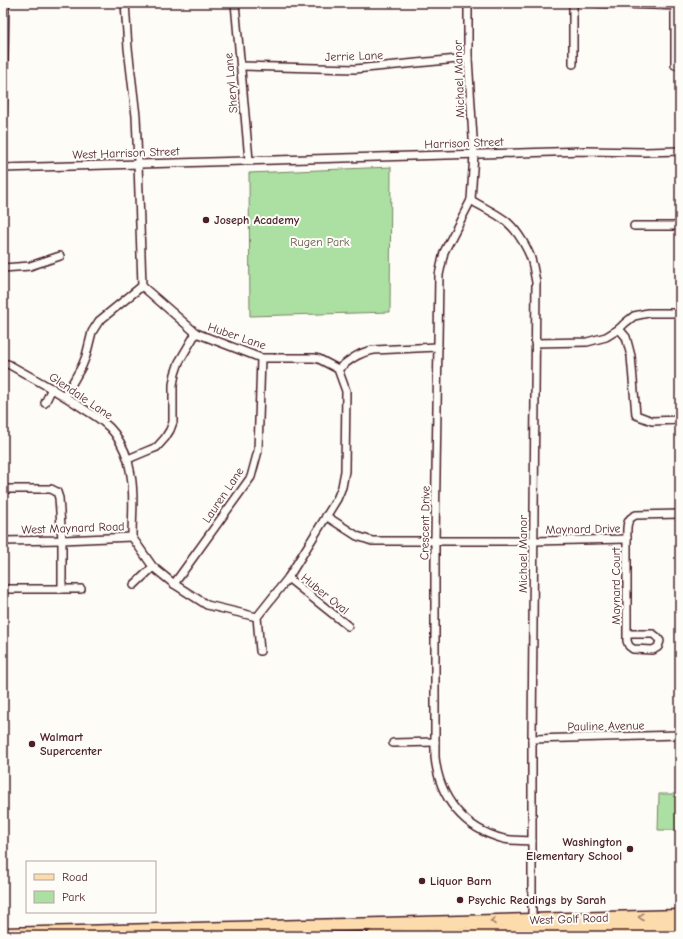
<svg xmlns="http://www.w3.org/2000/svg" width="683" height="939" viewBox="0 0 683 939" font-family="'Comic Neue',sans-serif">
  <rect width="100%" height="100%" fill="#fdfcf7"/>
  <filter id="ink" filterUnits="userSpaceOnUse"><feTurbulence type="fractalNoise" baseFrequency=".025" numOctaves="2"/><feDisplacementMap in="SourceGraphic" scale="8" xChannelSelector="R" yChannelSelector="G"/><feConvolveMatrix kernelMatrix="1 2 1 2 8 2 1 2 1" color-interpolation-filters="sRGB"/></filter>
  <g filter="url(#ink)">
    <g fill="#ace0a2" stroke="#7b8066">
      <polygon points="391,167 390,312 250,316 249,173"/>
      <polygon points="659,794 678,794 678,830 658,830"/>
    </g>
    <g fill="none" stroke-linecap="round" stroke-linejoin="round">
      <g stroke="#4a1f2b" stroke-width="10">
        <g id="minor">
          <polyline points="125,3 128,48 136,116 138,163 142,286 196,333 261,358 314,358 319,359 338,369 346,391 345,471 342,487 337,499 288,578 257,617 260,651"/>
          <polyline points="235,3 249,160"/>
          <path d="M468 3V58L474 154 471 200 444 252 439 275 435 541V757C439 798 464 829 504 839 513 841 523 840 532 841"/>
          <polyline points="573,3 573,64"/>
          <polyline points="597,3 680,6"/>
          <polyline points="675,65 675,6"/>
          <polyline points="241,66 355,69 468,58"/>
          <polyline points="3,113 5,3"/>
          <polyline points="3,168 585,151 645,152 680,151"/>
          <path d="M471 200C482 207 496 213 506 221 518 231 530 251 533 266 534 271 535 277 536 282L532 739V922"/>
          <polyline points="634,226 680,226"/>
          <polyline points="3,268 30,266 60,256"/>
          <polyline points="619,329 626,337 631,356 636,415 652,421 680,420"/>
          <polyline points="535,343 587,342 606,337 619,329 625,323 634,316 648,313 680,313"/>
          <path d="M3 364H8C34 379 60 392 84 409 95 416 107 423 115 434 122 444 128 457 130 470 135 492 132 515 132 537"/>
          <path d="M338 369C350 360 359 352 374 350L438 347"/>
          <polyline points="65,396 82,366 86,356 92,332 99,321 142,286"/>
          <polyline points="45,403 52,388"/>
          <polyline points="128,459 147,451 157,447 165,438 170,430 173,422 173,385 175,374 179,362 196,333"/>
          <polyline points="3,489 51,489 57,492 59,498 62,540 62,589"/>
          <polyline points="326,516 357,536 372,541 534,541 627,539"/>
          <polyline points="132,537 153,567 174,584 207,605 257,617"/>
          <polyline points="3,541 62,540 132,537"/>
          <polyline points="288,578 348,626"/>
          <polyline points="174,584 251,477 258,451 261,358"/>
          <polyline points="134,585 153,567"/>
          <polyline points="3,589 81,589"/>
          <path d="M627 634V641L629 646 633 649 653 650 658 647 660 641 657 637 653 634H627V539C627 529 625 519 636 515L680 514"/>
          <polyline points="532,739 680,735"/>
          <polyline points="393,743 435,742"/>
        </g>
      </g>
      <g stroke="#4a1f2b" stroke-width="15">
        <g id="primary">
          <polyline points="3,934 680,916"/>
          <polyline points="373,936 680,927"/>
        </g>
      </g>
      <use href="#minor" stroke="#fdfcf7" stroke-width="7"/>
      <use href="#primary" stroke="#fcdcac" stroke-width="12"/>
    </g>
    <defs><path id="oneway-chevron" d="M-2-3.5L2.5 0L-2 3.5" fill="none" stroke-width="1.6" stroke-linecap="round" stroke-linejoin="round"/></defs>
    <g stroke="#a37e6c">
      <use href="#oneway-chevron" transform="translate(641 917) rotate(178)"/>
      <use href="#oneway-chevron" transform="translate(493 921) rotate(179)"/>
    </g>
  </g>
  <g fill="#4a1f2b" stroke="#fdfcf7" stroke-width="1.5">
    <circle cx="206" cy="220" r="4"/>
    <circle cx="32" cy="744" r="4"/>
    <circle cx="630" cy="849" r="4"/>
    <circle cx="422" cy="881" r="4"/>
    <circle cx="460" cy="900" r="4"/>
  </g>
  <g text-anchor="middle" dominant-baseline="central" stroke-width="4" stroke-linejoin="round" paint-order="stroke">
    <g font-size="12" fill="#4a1f2b" stroke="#fdfcf7">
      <text transform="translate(354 56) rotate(-2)">Jerrie Lane</text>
      <text transform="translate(459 79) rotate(-92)">Michael Manor</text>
      <text transform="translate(231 83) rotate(-95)">Sheryl Lane</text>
      <text transform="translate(464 143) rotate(-2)">Harrison Street</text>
      <text transform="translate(126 153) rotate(-2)">West Harrison Street</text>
      <text transform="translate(237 336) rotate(19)">Huber Lane</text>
      <text transform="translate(81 396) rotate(34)">Glendale Lane</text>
      <text transform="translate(223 495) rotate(-56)">Lauren Lane</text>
      <text transform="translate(425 523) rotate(-89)">Crescent Drive</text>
      <text transform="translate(73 528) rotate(-2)">West Maynard Road</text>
      <text transform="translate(583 529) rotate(-1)">Maynard Drive</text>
      <text transform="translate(523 554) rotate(-90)">Michael Manor</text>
      <text transform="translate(616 586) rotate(-90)">Maynard Court</text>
      <text transform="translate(325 594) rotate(39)">Huber Oval</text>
      <text transform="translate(606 726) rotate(-1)">Pauline Avenue</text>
      <text transform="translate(569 919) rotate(-2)">West Golf Road</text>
    </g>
    <g font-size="12" font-weight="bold" fill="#4a1f2b" stroke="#fdfcf7" text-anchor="start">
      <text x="214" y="220">Joseph Academy</text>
      <text x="40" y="737">Walmart<tspan x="40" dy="14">Supercenter</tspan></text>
      <text x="622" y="842" text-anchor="end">Washington<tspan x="622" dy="14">Elementary School</tspan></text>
      <text x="430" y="881">Liquor Barn</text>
      <text x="468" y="900">Psychic Readings by Sarah</text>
    </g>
    <g font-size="12" fill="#67594f" stroke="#fdfcf7">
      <text x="320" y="242">Rugen Park</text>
    </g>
  </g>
  <rect width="683" height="939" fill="none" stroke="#fdfcf7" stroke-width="16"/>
  <rect x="8" y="8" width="667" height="923" fill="none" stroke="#4a1f2b" stroke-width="1.5" filter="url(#ink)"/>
  <rect x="26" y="861" width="130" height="52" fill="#fdfcf7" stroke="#b5a4a5"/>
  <rect x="34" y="874" width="20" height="6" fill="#fcdcac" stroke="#b5a4a5"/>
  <text x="62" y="881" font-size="12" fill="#4a1f2b">Road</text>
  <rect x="34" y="891" width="20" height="12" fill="#ace0a2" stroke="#b5a4a5"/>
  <text x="62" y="901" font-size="12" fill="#4a1f2b">Park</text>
</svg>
